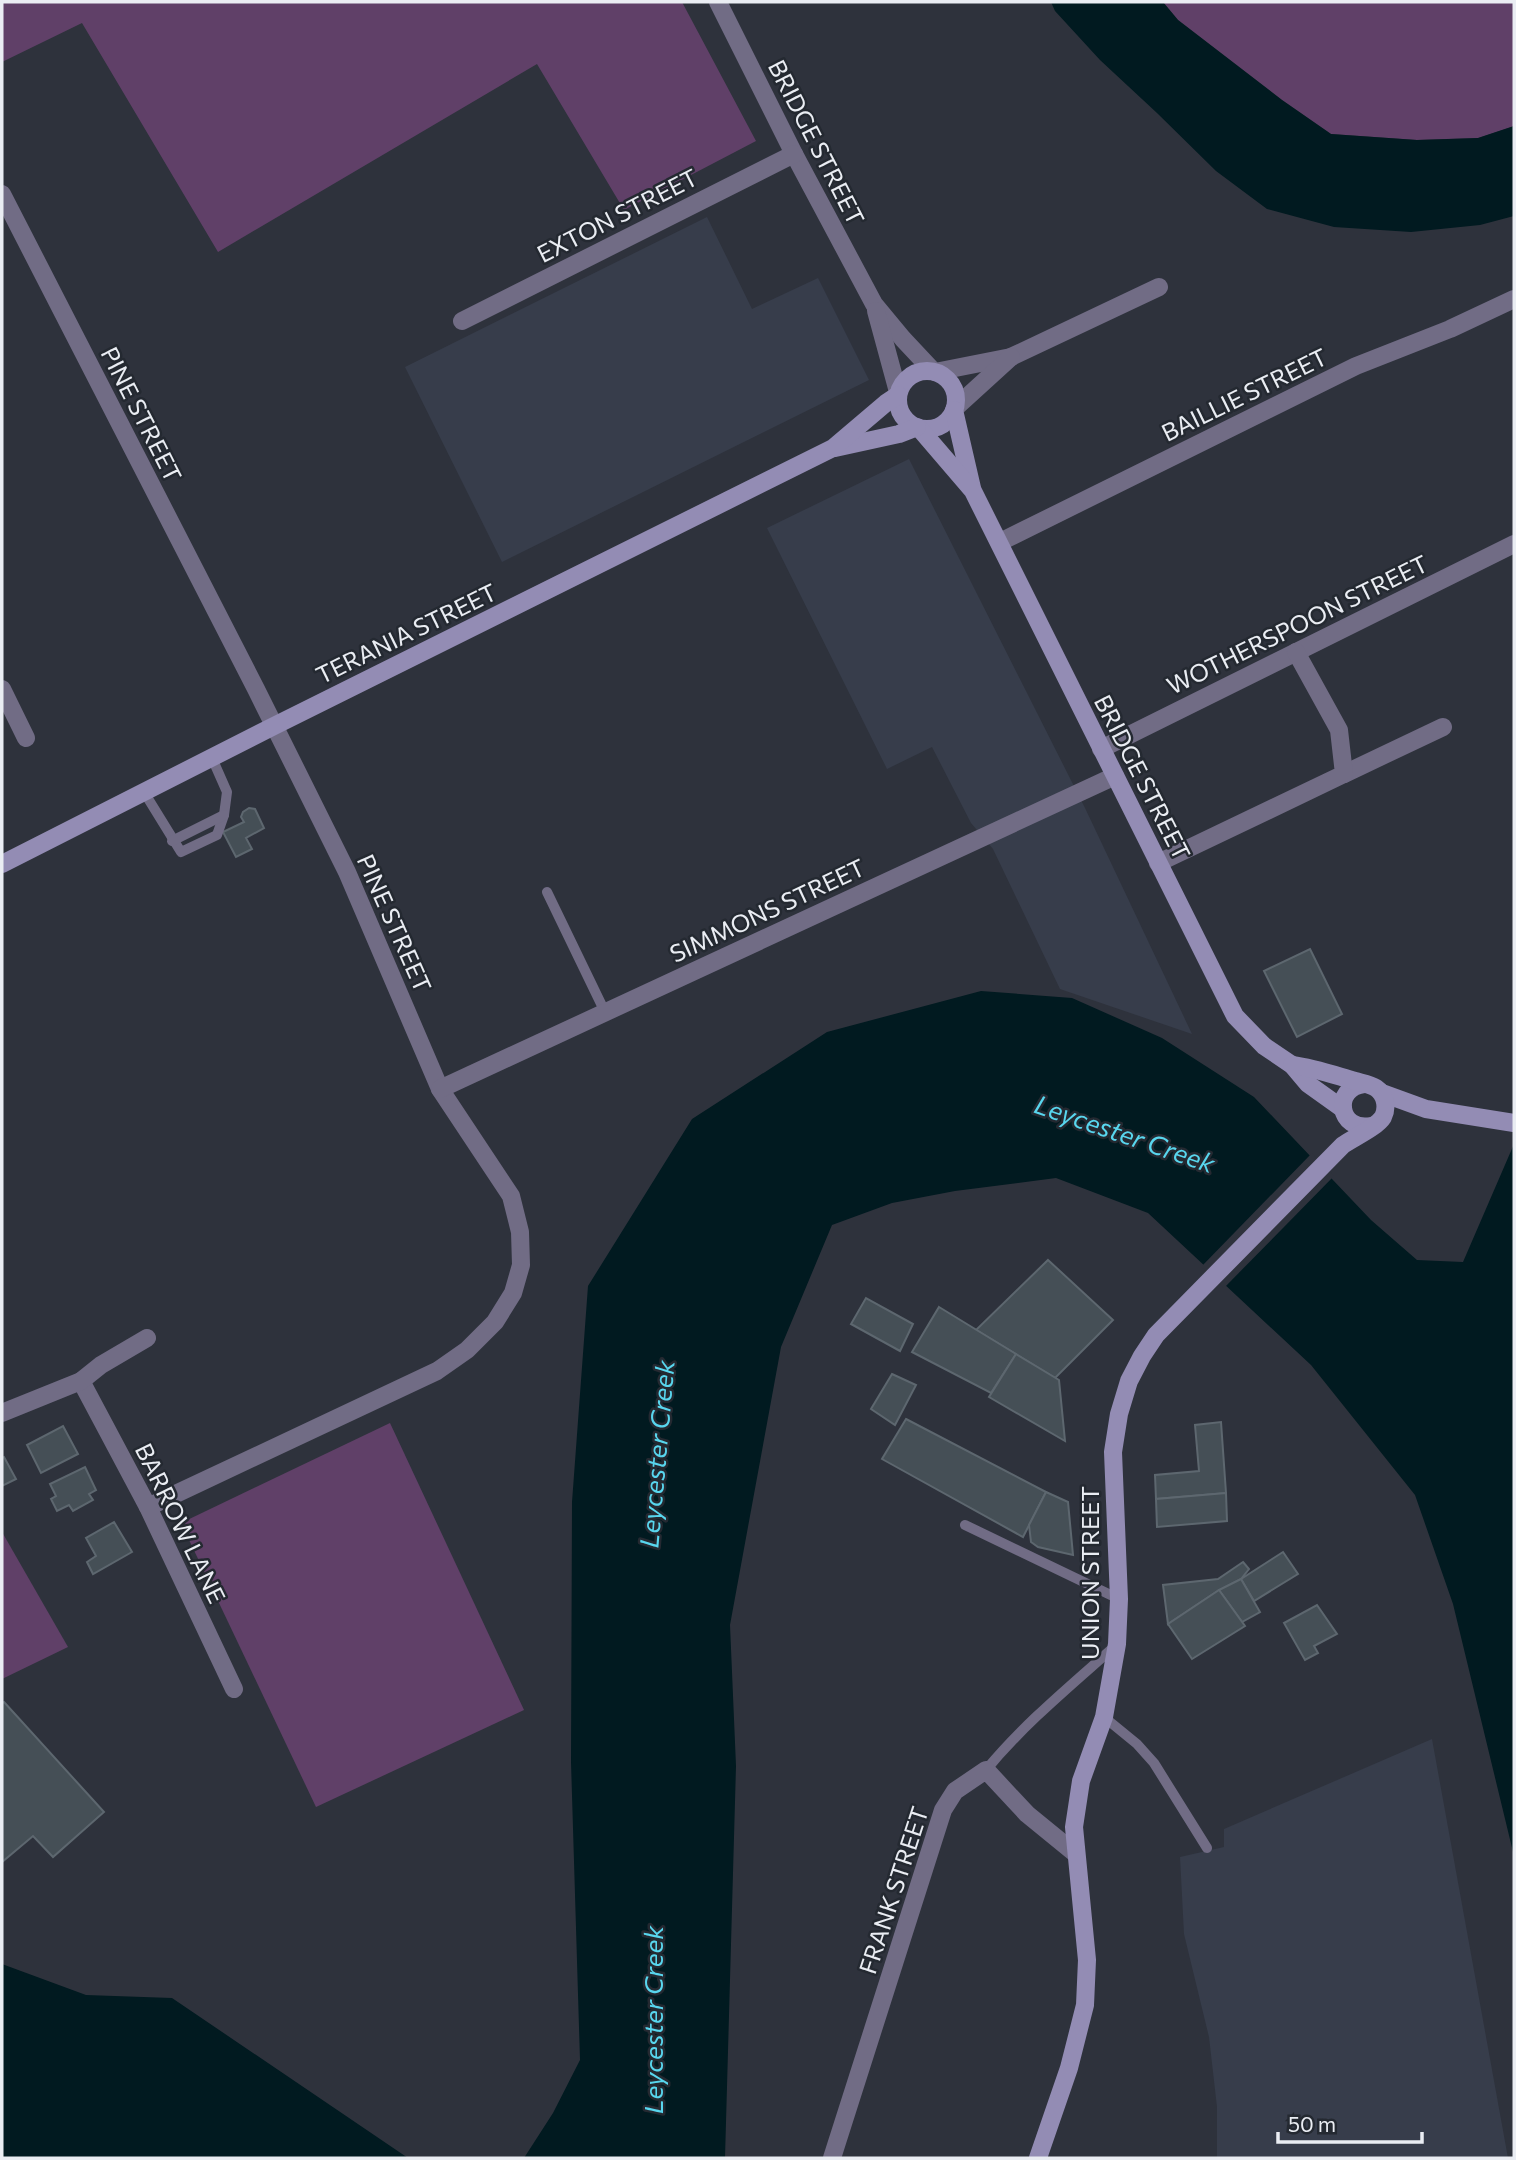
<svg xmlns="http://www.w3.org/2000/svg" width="1516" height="2160" viewBox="0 0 1516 2160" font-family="Commissioner,sans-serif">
  <rect width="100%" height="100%" fill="#2e323c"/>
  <g fill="#373d4b">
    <polygon points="707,217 752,309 818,278 869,380 502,562 405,367"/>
    <polygon points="909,459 1085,808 1192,1034 1060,989 993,849 971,823 932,747 887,769 767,528"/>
    <polygon points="1432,1739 1508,2158 1217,2158 1217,2107 1209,2037 1184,1934 1180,1857 1224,1847 1224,1829"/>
  </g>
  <g fill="#604068">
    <polygon points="2,2 682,2 756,141 624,210 537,64 218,252 82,23 2,62"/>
    <polygon points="1163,2 1514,2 1514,126 1478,138 1417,140 1331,134 1282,100 1178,20"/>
    <polygon points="390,1423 524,1710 316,1807 181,1523"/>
    <polygon points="2,1532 68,1647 2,1679"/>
  </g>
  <g fill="#011a20">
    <polygon points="1051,2 1163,2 1178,20 1282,100 1331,134 1417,140 1478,138 1514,126 1514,216 1480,225 1411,232 1334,227 1267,209 1216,171 1157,113 1100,60 1055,11"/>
    <polygon points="981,991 1072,998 1162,1038 1254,1097 1371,1220 1417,1260 1463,1262 1514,1144 1514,1856 1453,1604 1415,1495 1311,1365 1148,1213 1056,1178 955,1191 892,1203 832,1225 781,1347 730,1625 736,1766 725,2158 524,2158 553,2113 580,2060 571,1762 572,1502 588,1286 692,1119 827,1032"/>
    <polygon points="2,1964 86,1995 172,1998 408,2158 2,2158"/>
  </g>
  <polygon fill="#2e323c" points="1312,1153 1334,1176 1224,1288 1201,1267"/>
  <g fill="#454f56" stroke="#5d676f" stroke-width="2">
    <polygon points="249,808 255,809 264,828 246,838 252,849 236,857 223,832 244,822 241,817 243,812"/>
    <polygon points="1310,949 1342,1014 1297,1037 1264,971"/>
    <polygon points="1048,1260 1113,1320 1055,1378 976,1330"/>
    <polygon points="866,1298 913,1324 900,1351 851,1324"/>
    <polygon points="939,1307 1016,1354 991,1393 912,1352"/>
    <polygon points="1016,1354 1059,1380 1065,1441 989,1397"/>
    <polygon points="892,1374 916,1385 895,1425 871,1409"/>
    <polygon points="906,1419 1046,1492 1023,1537 882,1459"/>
    <polygon points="1221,1422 1226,1493 1156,1499 1155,1475 1199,1471 1195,1425"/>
    <polygon points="63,1426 78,1454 41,1473 27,1445"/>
    <polygon points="4,1457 16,1479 2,1486 2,1458"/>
    <polygon points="85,1467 96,1490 89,1494 93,1500 73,1511 69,1505 57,1511 51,1499 56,1496 50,1484"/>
    <polygon points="1046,1492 1068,1502 1073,1555 1038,1547 1031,1542 1029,1525"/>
    <polygon points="1226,1493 1227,1521 1157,1527 1156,1499"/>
    <polygon points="114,1522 132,1552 93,1574 87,1562 96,1556 86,1538"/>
    <polygon points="1283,1552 1298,1574 1254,1601 1241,1579"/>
    <polygon points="1243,1562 1249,1569 1241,1579 1219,1590 1168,1624 1163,1585 1218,1579"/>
    <polygon points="1241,1579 1260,1612 1242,1622 1219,1590"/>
    <polygon points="1219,1590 1245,1626 1192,1659 1168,1624"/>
    <polygon points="1317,1605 1337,1634 1314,1646 1318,1653 1305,1660 1284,1623"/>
    <polygon points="4,1702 104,1812 53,1857 33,1836 2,1862 2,1703"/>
  </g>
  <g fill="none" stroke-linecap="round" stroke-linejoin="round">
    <g stroke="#716c85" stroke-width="10">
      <polyline points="144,792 181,852 217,835 224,815 227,792 212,758"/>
      <polyline points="172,841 224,815"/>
      <polyline points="547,892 605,1012"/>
      <polyline points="965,1525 1119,1599"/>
      <polyline points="1104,1717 1137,1744 1154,1763 1207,1848"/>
      <path d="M986 1770C1024 1724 1069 1687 1114 1647"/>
    </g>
    <g stroke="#716c85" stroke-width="18">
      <polyline points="718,2 794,154 874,304 903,339 933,371"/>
      <polyline points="2,194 256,689 347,872 440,1089 511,1196 520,1232 521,1265 513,1293 495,1322 467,1350 437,1371 148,1507"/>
      <polyline points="876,311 898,392"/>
      <polyline points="462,321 794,154"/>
      <polyline points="935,372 1011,357 1159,287"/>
      <polyline points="955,408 1011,357"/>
      <polyline points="1000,542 1356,366 1450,329 1514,299"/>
      <polyline points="2,689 26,738"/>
      <polyline points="1101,749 1514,544"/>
      <polyline points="1344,774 1443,727"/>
      <polyline points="1158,863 1344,774 1339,730 1296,652"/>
      <polyline points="440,1089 1115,776"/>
      <polyline points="81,1381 148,1507 234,1689"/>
      <polyline points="2,1413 81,1381 101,1365 147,1338"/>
      <polyline points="832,2158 943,1810 955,1791 986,1770 1027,1814 1076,1854"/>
    </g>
    <g stroke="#938cb4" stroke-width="18">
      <circle cx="927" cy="400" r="29"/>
      <polyline points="954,410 972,488"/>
      <polyline points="919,428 973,491 1235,1016 1264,1046 1292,1065 1308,1084 1343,1109"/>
      <polyline points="835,448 899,434 917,427"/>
      <polyline points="2,864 274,726 833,448 886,403 898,395"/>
      <path d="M1364 1084C1332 1088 1338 1132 1371 1126"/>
      <polyline points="1382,1093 1426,1109 1514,1123"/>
      <path d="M1038 2158 1069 2068 1085 2005 1087 1960 1074 1827 1081 1781 1104 1717 1117 1644 1119 1599 1113 1452 1119 1414 1129 1381 1142 1356 1156 1335 1343 1145C1353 1138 1377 1127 1383 1117 1388 1107 1385 1094 1376 1088 1370 1084 1362 1083 1355 1081 1334 1075 1315 1068 1292 1065"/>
    </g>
  </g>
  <g text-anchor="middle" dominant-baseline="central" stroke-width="5" stroke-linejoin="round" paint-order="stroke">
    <g font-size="24" fill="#eaedf3" stroke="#242931">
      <text transform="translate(817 142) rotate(63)">BRIDGE STREET</text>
      <text transform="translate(617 215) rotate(-27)">EXTON STREET</text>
      <text transform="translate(1244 394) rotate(-26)">BAILLIE STREET</text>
      <text transform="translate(142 414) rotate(63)">PINE STREET</text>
      <text transform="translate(1297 624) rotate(-26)">WOTHERSPOON STREET</text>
      <text transform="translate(406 633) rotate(-26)">TERANIA STREET</text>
      <text transform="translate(1143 777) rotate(63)">BRIDGE STREET</text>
      <text transform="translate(767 910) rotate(-25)">SIMMONS STREET</text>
      <text transform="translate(395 923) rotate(66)">PINE STREET</text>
      <text transform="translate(181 1523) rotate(64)">BARROW LANE</text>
      <text transform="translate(1089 1573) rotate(-90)">UNION STREET</text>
      <text transform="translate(893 1890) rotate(-72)">FRANK STREET</text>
    </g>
    <g font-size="26" font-style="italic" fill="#58d6ee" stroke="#242931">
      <text transform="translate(1125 1133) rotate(19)">Leycester Creek</text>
      <text transform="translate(656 1454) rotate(-85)">Leycester Creek</text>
      <text transform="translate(652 2020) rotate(-90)">Leycester Creek</text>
    </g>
  </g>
  <rect width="1516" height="2160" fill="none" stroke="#eaedf3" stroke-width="7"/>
  <path d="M1278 2132v10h144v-10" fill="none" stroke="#eaedf3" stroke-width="3.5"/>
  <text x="1288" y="2132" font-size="21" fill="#eaedf3" stroke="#242931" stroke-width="5" paint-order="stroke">50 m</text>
</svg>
